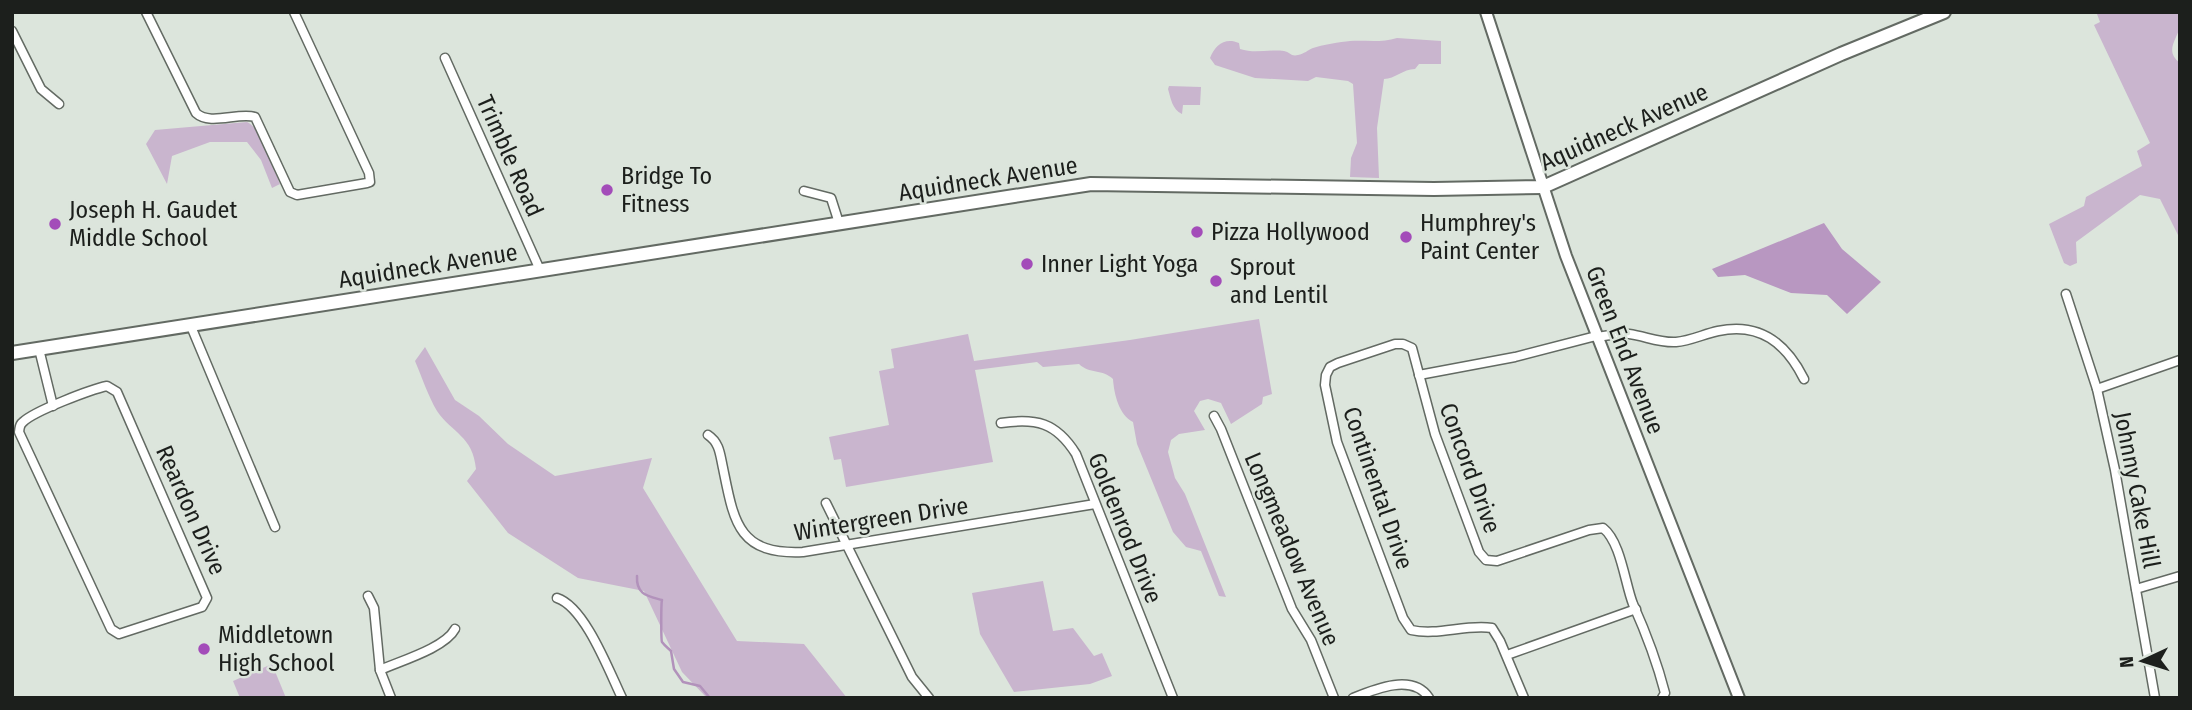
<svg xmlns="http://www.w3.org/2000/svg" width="2192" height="710" viewBox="0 0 2192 710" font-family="'Fira Sans Condensed',sans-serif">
  <rect width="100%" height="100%" fill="#dce5dc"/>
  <g fill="#c9b5ce">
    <path d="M2101 12 2180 14C2180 18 2181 22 2180 26 2177 40 2164 51 2180 63V239L2160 199 2140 195 2076 242 2077 263 2070 266 2064 263 2049 224 2084 206 2086 197 2142 166 2137 151 2150 143 2094 25 2100 22 2097 14Z"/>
    <path d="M1397 38 1441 41V64H1419L1415 69C1403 69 1395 79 1384 79L1377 128 1379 178 1350 177 1351 158 1357 143 1353 84 1348 81 1316 77 1308 81 1255 78 1215 65 1210 58C1215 45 1225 37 1239 43L1240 49C1255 54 1269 49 1284 51 1290 52 1291 57 1298 55 1304 54 1308 50 1313 48 1321 45 1341 42 1350 41 1366 40 1381 43 1397 38Z"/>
    <path d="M1169 86 1201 87 1200 105H1183L1182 114C1172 109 1171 99 1168 89Z"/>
    <path d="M247 122C261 127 274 169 280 184L272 188 261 160 247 142H210L172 156 167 184 146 144 155 130Z"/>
    <path d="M1259 319 1272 394 1263 397 1262 404 1231 424 1221 403 1208 399 1200 401 1194 411 1205 430 1179 434 1171 440 1168 452 1175 478 1185 494 1226 597 1219 596 1201 551 1186 547 1173 532 1137 444 1133 422C1119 415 1114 394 1113 379 1103 369 1089 374 1079 364L1043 367 1037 362 975 370 993 462 846 487 841 459 834 460 829 437 889 425 879 371 894 368 891 349 968 334 974 361 1130 340Z"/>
    <path d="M425 347 455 400 479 416 508 444 555 476 652 458 643 488 737 641 804 644 847 698H707L682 672 644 591 578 578 508 533 467 481 476 469C473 436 452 433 437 411 428 396 422 377 415 361Z"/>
    <polygon points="1043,581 1053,631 1073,628 1094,656 1102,653 1112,676 1090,684 1014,692 980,634 972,593"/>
    <polygon points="272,664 286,698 240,698 233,681"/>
  </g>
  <polygon fill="#b897c1" points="1824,223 1842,249 1881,282 1847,314 1827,295 1791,293 1745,275 1718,277 1712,269"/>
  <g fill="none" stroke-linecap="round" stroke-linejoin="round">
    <path stroke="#b292bb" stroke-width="2.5" d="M637 576C636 595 648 596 662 600 661 603 661 640 662 642 665 646 668 648 671 651L674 669 683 682 700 686 710 698"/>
    <g stroke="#636a63" stroke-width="11">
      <g id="street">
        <path d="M146 12 196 113C210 126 238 112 255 117L290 192 297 195 367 183 370 182 369 173 294 12"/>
        <polyline points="12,31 41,89 59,104"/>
        <polyline points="445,58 540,270"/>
        <polyline points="804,191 831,198 839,223"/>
        <polyline points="2066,294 2097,389 2115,470 2155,698"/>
        <polyline points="190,324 275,527"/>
        <path d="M1596 337C1607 336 1618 333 1629 334 1645 336 1659 343 1676 342 1690 341 1704 334 1718 331 1760 322 1786 343 1804 379"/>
        <polyline points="39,349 53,406"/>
        <polyline points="1419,375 1515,357 1596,336"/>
        <path d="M107 386 117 392 207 598 202 607 119 634 111 629 19 432C20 427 19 425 23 422 34 411 92 389 107 386Z"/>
        <polyline points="2097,389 2180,360"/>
        <polyline points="1214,416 1221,429 1292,609 1311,640 1334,698"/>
        <path d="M1001 423C1036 418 1056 422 1076 454L1173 698"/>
        <path d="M708 435C720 443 720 455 723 468 734 522 738 555 803 552L1095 504"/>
        <polyline points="826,503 912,677 929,698"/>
        <polyline points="2136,589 2180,576"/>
        <polyline points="368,596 374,608 380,670 391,698"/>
        <path d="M557 598C585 607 609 671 622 698"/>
        <polyline points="1507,655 1636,609"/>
        <path d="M380 670C400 661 445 648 455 629"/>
        <path d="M1353 698C1375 689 1413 673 1429 698"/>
        <path d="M1524 698 1500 641 1492 628C1465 624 1438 636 1411 630L1403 618 1337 442 1325 385 1326 375 1330 367 1338 363 1395 344H1403L1412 348 1435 434 1479 552 1486 560 1497 561 1589 530 1603 528C1621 542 1625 584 1633 604 1646 633 1657 662 1665 693L1662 698"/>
      </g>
    </g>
    <g stroke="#636a63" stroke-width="14">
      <polyline id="secondary" points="1486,12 1566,256 1739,698"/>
    </g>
    <g stroke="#636a63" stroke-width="16">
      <polyline id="primary" points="12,353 1091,184 1434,189 1543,187 1841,54 1944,12"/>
    </g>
    <use href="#street" stroke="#fff" stroke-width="8"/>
    <use href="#secondary" stroke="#fff" stroke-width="10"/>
    <use href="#primary" stroke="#fff" stroke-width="12"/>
  </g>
  <g fill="#a34cb9" stroke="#dce5dc" stroke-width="2.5">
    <circle cx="607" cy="190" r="7"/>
    <circle cx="55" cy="224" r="7"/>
    <circle cx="1197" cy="232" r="7"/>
    <circle cx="1406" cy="237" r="7"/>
    <circle cx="1027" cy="264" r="7"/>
    <circle cx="1216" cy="281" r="7"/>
    <circle cx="204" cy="649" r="7"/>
  </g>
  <g text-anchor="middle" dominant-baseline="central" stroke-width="5" stroke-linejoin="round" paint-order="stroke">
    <g font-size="24" fill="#1c1f1c" stroke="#dce5dc">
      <text transform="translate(1624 127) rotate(-24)">Aquidneck Avenue</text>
      <text transform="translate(510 156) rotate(66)">Trimble Road</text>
      <text transform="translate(988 179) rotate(-9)">Aquidneck Avenue</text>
      <text transform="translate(428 266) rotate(-9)">Aquidneck Avenue</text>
      <text transform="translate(1625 350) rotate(69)">Green End Avenue</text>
      <text transform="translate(1470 468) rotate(70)">Concord Drive</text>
      <text transform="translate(1378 488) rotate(71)">Continental Drive</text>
      <text transform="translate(2137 490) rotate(79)">Johnny Cake Hill</text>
      <text transform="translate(191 510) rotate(66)">Reardon Drive</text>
      <text transform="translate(881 519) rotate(-9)">Wintergreen Drive</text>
      <text transform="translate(1125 528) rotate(68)">Goldenrod Drive</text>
      <text transform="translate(1292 549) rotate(67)">Longmeadow Avenue</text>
    </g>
    <g font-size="24" fill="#1c1f1c" stroke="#dce5dc" text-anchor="start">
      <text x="621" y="176">Bridge To<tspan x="621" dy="28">Fitness</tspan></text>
      <text x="69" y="210">Joseph H. Gaudet<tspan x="69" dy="28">Middle School</tspan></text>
      <text x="1420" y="223">Humphrey's<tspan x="1420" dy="28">Paint Center</tspan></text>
      <text x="1211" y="232">Pizza Hollywood</text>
      <text x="1041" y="264">Inner Light Yoga</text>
      <text x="1230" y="267">Sprout<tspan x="1230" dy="28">and Lentil</tspan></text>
      <text x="218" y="635">Middletown<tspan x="218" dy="28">High School</tspan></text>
    </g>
  </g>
  <rect width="2192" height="710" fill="none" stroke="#1c1f1c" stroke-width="28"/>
  <g transform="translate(2143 661) rotate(266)" stroke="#dce5dc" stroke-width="5" paint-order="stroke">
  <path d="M0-5L12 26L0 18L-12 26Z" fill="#1c1f1c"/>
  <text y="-10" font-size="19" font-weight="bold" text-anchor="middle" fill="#1c1f1c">N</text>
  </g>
</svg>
